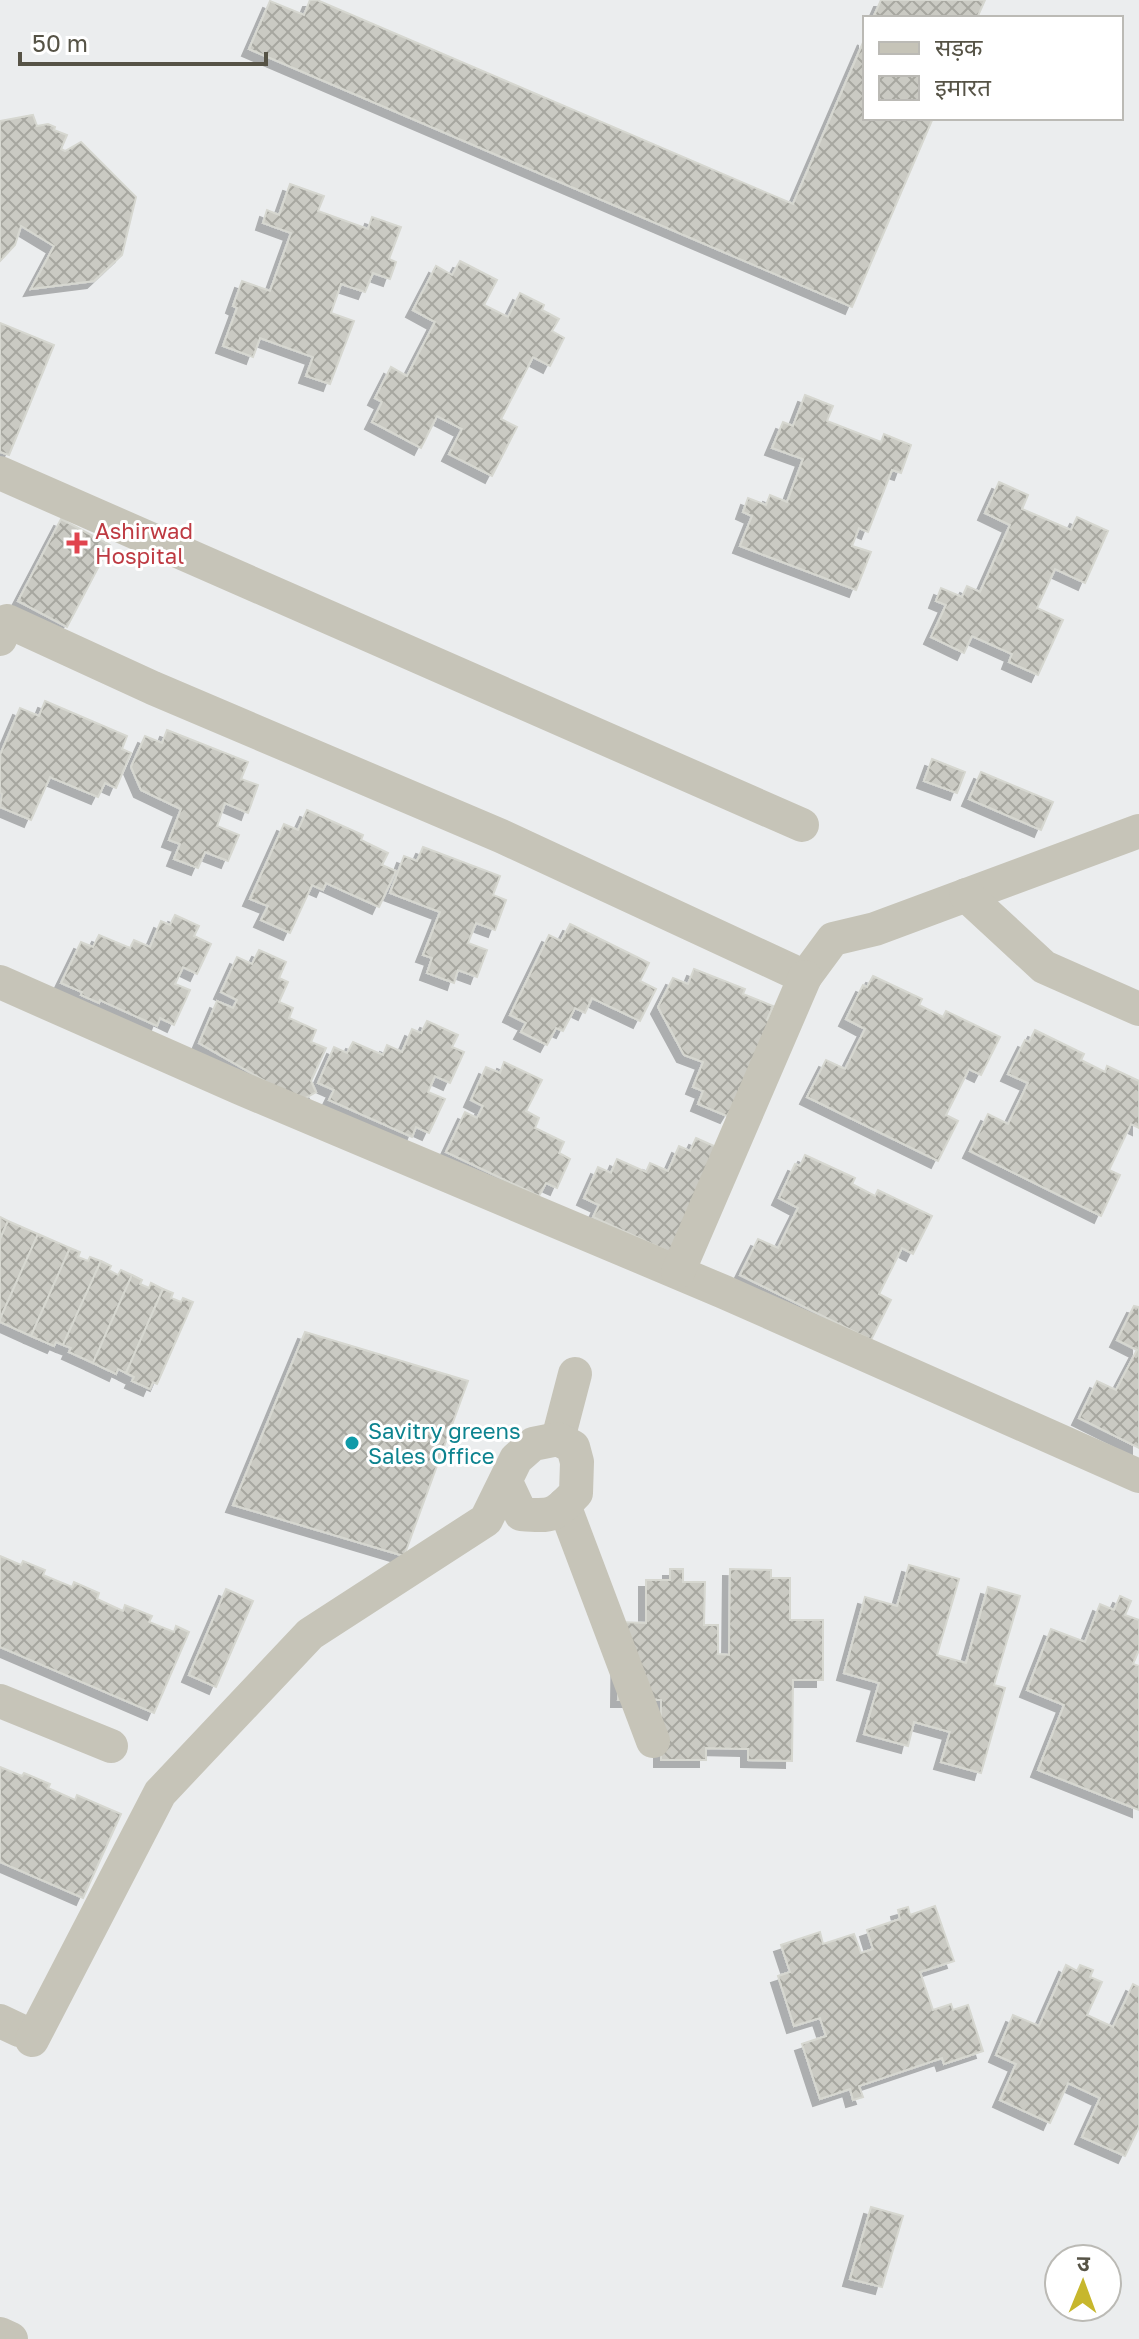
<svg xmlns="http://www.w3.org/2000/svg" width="1139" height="2339" viewBox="0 0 1139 2339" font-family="'Golos Text','Noto Sans Devanagari',sans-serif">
  <defs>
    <pattern id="building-cross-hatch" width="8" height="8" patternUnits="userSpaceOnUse" patternTransform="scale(2)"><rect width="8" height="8" fill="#cacac3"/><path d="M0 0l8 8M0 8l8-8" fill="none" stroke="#a7a7a0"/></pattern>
    <filter id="shadow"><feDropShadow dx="-7" dy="7" stdDeviation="0" flood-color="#0004"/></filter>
  </defs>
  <rect width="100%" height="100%" fill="#ebedee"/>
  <g fill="url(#building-cross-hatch)" stroke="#d6d7d0" stroke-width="2" filter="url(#shadow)">
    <polygon points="310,0 317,0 793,204 865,38 865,118 933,118 852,307 249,49 270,1 304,15"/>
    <polygon points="881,0 985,0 977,18 873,18"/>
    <polygon points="33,115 37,126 48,124 55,127 54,130 67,135 61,149 65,151 81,142 136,197 122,255 94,281 31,289 54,246 21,226 15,245 0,261 0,121"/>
    <polygon points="290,184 324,196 318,211 368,229 372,217 401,227 389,259 396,262 390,279 373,273 365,292 341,284 331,313 354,321 330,384 306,376 313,357 260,338 253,357 223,346 237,308 233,306 242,281 270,291 291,233 263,223 267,210 279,215"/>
    <polygon points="460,261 497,280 484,305 508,317 520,293 544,305 542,310 559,319 552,331 564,338 550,366 533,357 501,419 517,427 492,476 449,454 462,429 437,416 421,448 372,422 382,402 375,398 391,367 407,376 435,322 413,310 436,266 452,275"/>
    <polygon points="0,323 54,345 9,455 0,452"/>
    <polygon points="805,395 833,406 827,421 881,442 884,434 911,445 901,473 892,470 868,532 859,528 852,546 871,552 856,590 740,546 752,516 743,512 748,498 766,505 770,495 787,502 803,459 772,448 783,422 793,426"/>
    <polygon points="999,482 1028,495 1022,509 1071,530 1077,517 1108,531 1085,583 1055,569 1037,608 1063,620 1038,675 1009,662 1012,654 972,636 964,653 931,637 946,605 936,601 941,588 962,597 967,586 980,592 1010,525 985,513"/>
    <polygon points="61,519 110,545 67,627 18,601"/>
    <polygon points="45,701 127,736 122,749 131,753 116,788 105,783 98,797 50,777 31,820 0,807 2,794 0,793 0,755 20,708 39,716"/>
    <polygon points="167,730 248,762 241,779 258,785 248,813 225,803 217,826 239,835 228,861 205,852 198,868 174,859 180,844 169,840 181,809 141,790 131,767 145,736 162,743"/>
    <polygon points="932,759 965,772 957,793 924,781"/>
    <polygon points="981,772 1053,802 1041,830 969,799"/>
    <polygon points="307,810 363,835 361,840 388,853 382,865 396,871 379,907 326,883 323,890 312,885 290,933 261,920 268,906 250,899 284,824 298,830"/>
    <polygon points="423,847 500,876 493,895 506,900 495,930 476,923 468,943 487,950 477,977 458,970 454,983 427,973 432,958 423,955 440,912 390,893 404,856 417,861"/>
    <polygon points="175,915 199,926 194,936 211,944 197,974 183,967 175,984 190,990 174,1025 160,1018 157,1026 100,1000 99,1003 81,995 82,992 61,983 81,942 93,947 99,935 130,948 134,940 150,947 161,921 170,925"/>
    <polygon points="570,924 649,963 640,981 656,989 640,1021 592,998 585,1013 575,1008 563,1031 556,1028 547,1045 521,1032 526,1023 510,1015 549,935 561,941"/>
    <polygon points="259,950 286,962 279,978 288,982 279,1002 293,1008 289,1018 316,1030 311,1042 326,1048 311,1081 316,1092 300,1101 199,1043 217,1001 233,1008 237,1000 221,992 237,957 252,964"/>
    <polygon points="694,969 745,989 743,994 773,1006 767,1020 781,1025 727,1116 698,1104 703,1091 693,1087 703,1062 684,1055 658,1007 673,978 688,984"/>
    <polygon points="873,976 922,999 919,1005 943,1017 946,1011 1000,1037 981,1075 969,1069 946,1115 958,1121 938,1161 807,1097 826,1060 845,1069 865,1029 846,1019 863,985 867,987"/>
    <polygon points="427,1021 458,1035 452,1047 464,1052 450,1083 435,1076 428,1092 445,1099 429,1133 416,1127 412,1137 329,1100 334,1090 318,1083 334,1047 347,1053 353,1042 383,1055 387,1045 402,1052 412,1029 421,1033"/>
    <polygon points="1035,1030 1084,1054 1081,1060 1105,1072 1107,1066 1139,1081 1139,1128 1131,1124 1109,1170 1120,1175 1101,1216 970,1151 988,1114 1008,1124 1028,1083 1008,1074 1025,1040 1029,1042"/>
    <polygon points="504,1062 542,1080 526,1111 539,1118 535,1128 564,1142 559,1153 570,1159 557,1188 546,1183 539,1196 446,1152 465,1112 477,1118 483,1106 471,1100 486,1067 500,1073"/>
    <polygon points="696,1138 723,1150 676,1255 593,1217 599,1205 584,1198 598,1167 611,1173 617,1159 646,1172 650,1163 668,1171 679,1146 690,1151"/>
    <polygon points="805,1155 855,1178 852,1184 875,1196 878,1190 932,1216 913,1254 902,1248 879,1294 891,1300 871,1340 740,1275 758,1239 778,1248 798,1208 779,1198 795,1164 800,1166"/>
    <polygon points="0,1217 8,1221 0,1239"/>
    <polygon points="8,1221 38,1234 0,1319 0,1239"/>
    <polygon points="38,1234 70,1248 31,1336 0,1322 0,1319"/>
    <polygon points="70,1248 80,1252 78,1257 88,1261 90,1257 101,1261 63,1345 56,1342 54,1346 31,1336"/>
    <polygon points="101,1261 111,1266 109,1270 118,1275 121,1270 132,1275 93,1363 69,1352 71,1348 63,1345"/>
    <polygon points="132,1275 142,1280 140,1284 149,1288 151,1283 163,1289 126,1373 118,1369 116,1374 93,1363"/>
    <polygon points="163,1289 173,1293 171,1298 181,1302 183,1298 193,1302 157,1384 153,1382 150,1389 132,1381 134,1377 126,1373"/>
    <polygon points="1134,1306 1139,1307 1139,1448 1079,1418 1097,1381 1116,1390 1137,1350 1117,1340"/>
    <polygon points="305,1332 468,1381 404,1556 233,1505"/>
    <polygon points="0,1556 21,1565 23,1561 45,1570 43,1575 72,1587 74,1582 99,1593 97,1599 123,1611 125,1605 152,1616 149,1622 174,1632 176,1626 189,1632 154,1713 0,1647"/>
    <polygon points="909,1565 959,1579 937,1655 966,1663 988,1587 1020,1596 994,1685 1005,1688 981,1773 941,1762 950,1732 914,1722 908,1746 864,1734 879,1683 844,1673 865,1597 897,1606"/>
    <polygon points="670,1569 683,1569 683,1582 705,1582 704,1625 718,1625 718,1654 729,1655 730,1569 771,1570 771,1578 790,1578 790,1620 823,1620 823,1680 793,1680 792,1761 748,1760 748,1749 706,1748 706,1760 661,1760 661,1700 618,1700 619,1622 646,1623 646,1580 670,1580"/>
    <polygon points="226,1589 253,1601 216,1687 189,1675"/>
    <polygon points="1120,1596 1131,1601 1125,1615 1139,1620 1139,1650 1133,1664 1139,1666 1139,1810 1038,1770 1064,1705 1027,1690 1051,1629 1085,1642 1100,1604 1114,1610"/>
    <polygon points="0,1767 22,1776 24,1773 50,1784 48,1788 75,1800 77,1795 121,1814 83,1898 0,1862"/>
    <polygon points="935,1906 954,1961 920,1972 933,2010 951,2004 953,2010 968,2005 983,2051 944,2064 942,2058 859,2086 863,2097 853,2100 850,2089 820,2099 802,2044 826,2036 820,2018 794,2026 778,1976 790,1972 781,1945 820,1932 823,1944 854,1934 861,1953 873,1949 867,1930 900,1919 898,1910 908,1907 910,1915"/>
    <polygon points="1066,1965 1077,1971 1080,1965 1093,1970 1090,1977 1102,1982 1087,2015 1113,2027 1133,1984 1139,1987 1139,2127 1125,2156 1082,2137 1100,2098 1068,2083 1050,2123 1000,2100 1016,2064 996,2055 1013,2015 1039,2026"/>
    <polygon points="871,2207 903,2216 882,2287 850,2279"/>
  </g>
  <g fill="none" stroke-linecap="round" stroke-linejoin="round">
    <g stroke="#c6c4b8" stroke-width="34">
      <polyline points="0,473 802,825"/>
      <polyline points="0,639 7,621 153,688 501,836 805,977 833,939 875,929 1139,831"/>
      <polyline points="966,895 1044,967 1139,1009"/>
      <polyline points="0,982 240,1088 724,1292 1139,1476"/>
      <polyline points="678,1272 805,977"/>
      <polyline points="558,1439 575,1374"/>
      <polyline points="564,1505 653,1741"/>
      <polyline points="0,1701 111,1746"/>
      <polyline points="0,2021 19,2030"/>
      <path d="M32 2040 160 1793 310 1634 486 1520 516 1459 533 1444 558 1439 573 1447 577 1462 576 1493C555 1515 553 1517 521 1514L506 1482"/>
      <polyline points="0,2334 11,2339"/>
    </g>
  </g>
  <path fill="#e0444e" stroke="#fff" stroke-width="3" d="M73 531h8v8h8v8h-8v8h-8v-8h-8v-8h8z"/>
  <circle fill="#0f9aa8" stroke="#fff" stroke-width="3" cx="352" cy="1443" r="8"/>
  <g text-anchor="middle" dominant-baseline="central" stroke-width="6" stroke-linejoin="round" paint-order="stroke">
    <g font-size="22" fill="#be3a42" stroke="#fff" text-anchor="start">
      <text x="95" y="530">Ashirwad<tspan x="95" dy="25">Hospital</tspan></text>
    </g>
    <g font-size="22" fill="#0d838f" stroke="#fff" text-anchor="start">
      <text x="368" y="1430">Savitry greens<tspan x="368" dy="25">Sales Office</tspan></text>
    </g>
  </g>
  <rect x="863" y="16" width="260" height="104" fill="#ffffff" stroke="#bbbab5" stroke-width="2"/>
  <rect x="879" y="42" width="40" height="12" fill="#c6c4b8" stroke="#bbbab5" stroke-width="2"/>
  <text x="935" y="56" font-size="24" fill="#565346">सड़क</text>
  <rect x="879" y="76" width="40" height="24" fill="url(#building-cross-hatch)" stroke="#bbbab5" stroke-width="2"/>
  <text x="935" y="96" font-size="24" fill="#565346">इमारत</text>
  <g transform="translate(1083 2283) rotate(1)"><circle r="38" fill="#ffffff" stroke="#bbbab5" stroke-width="2"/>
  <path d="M0-6L14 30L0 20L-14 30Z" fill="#c7b72d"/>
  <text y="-12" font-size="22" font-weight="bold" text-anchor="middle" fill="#565346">उ</text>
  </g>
  <path d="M20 52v12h246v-12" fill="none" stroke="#565346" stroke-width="4"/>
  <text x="32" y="52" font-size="24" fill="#565346" stroke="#ffffff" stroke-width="6" paint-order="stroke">50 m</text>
</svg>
